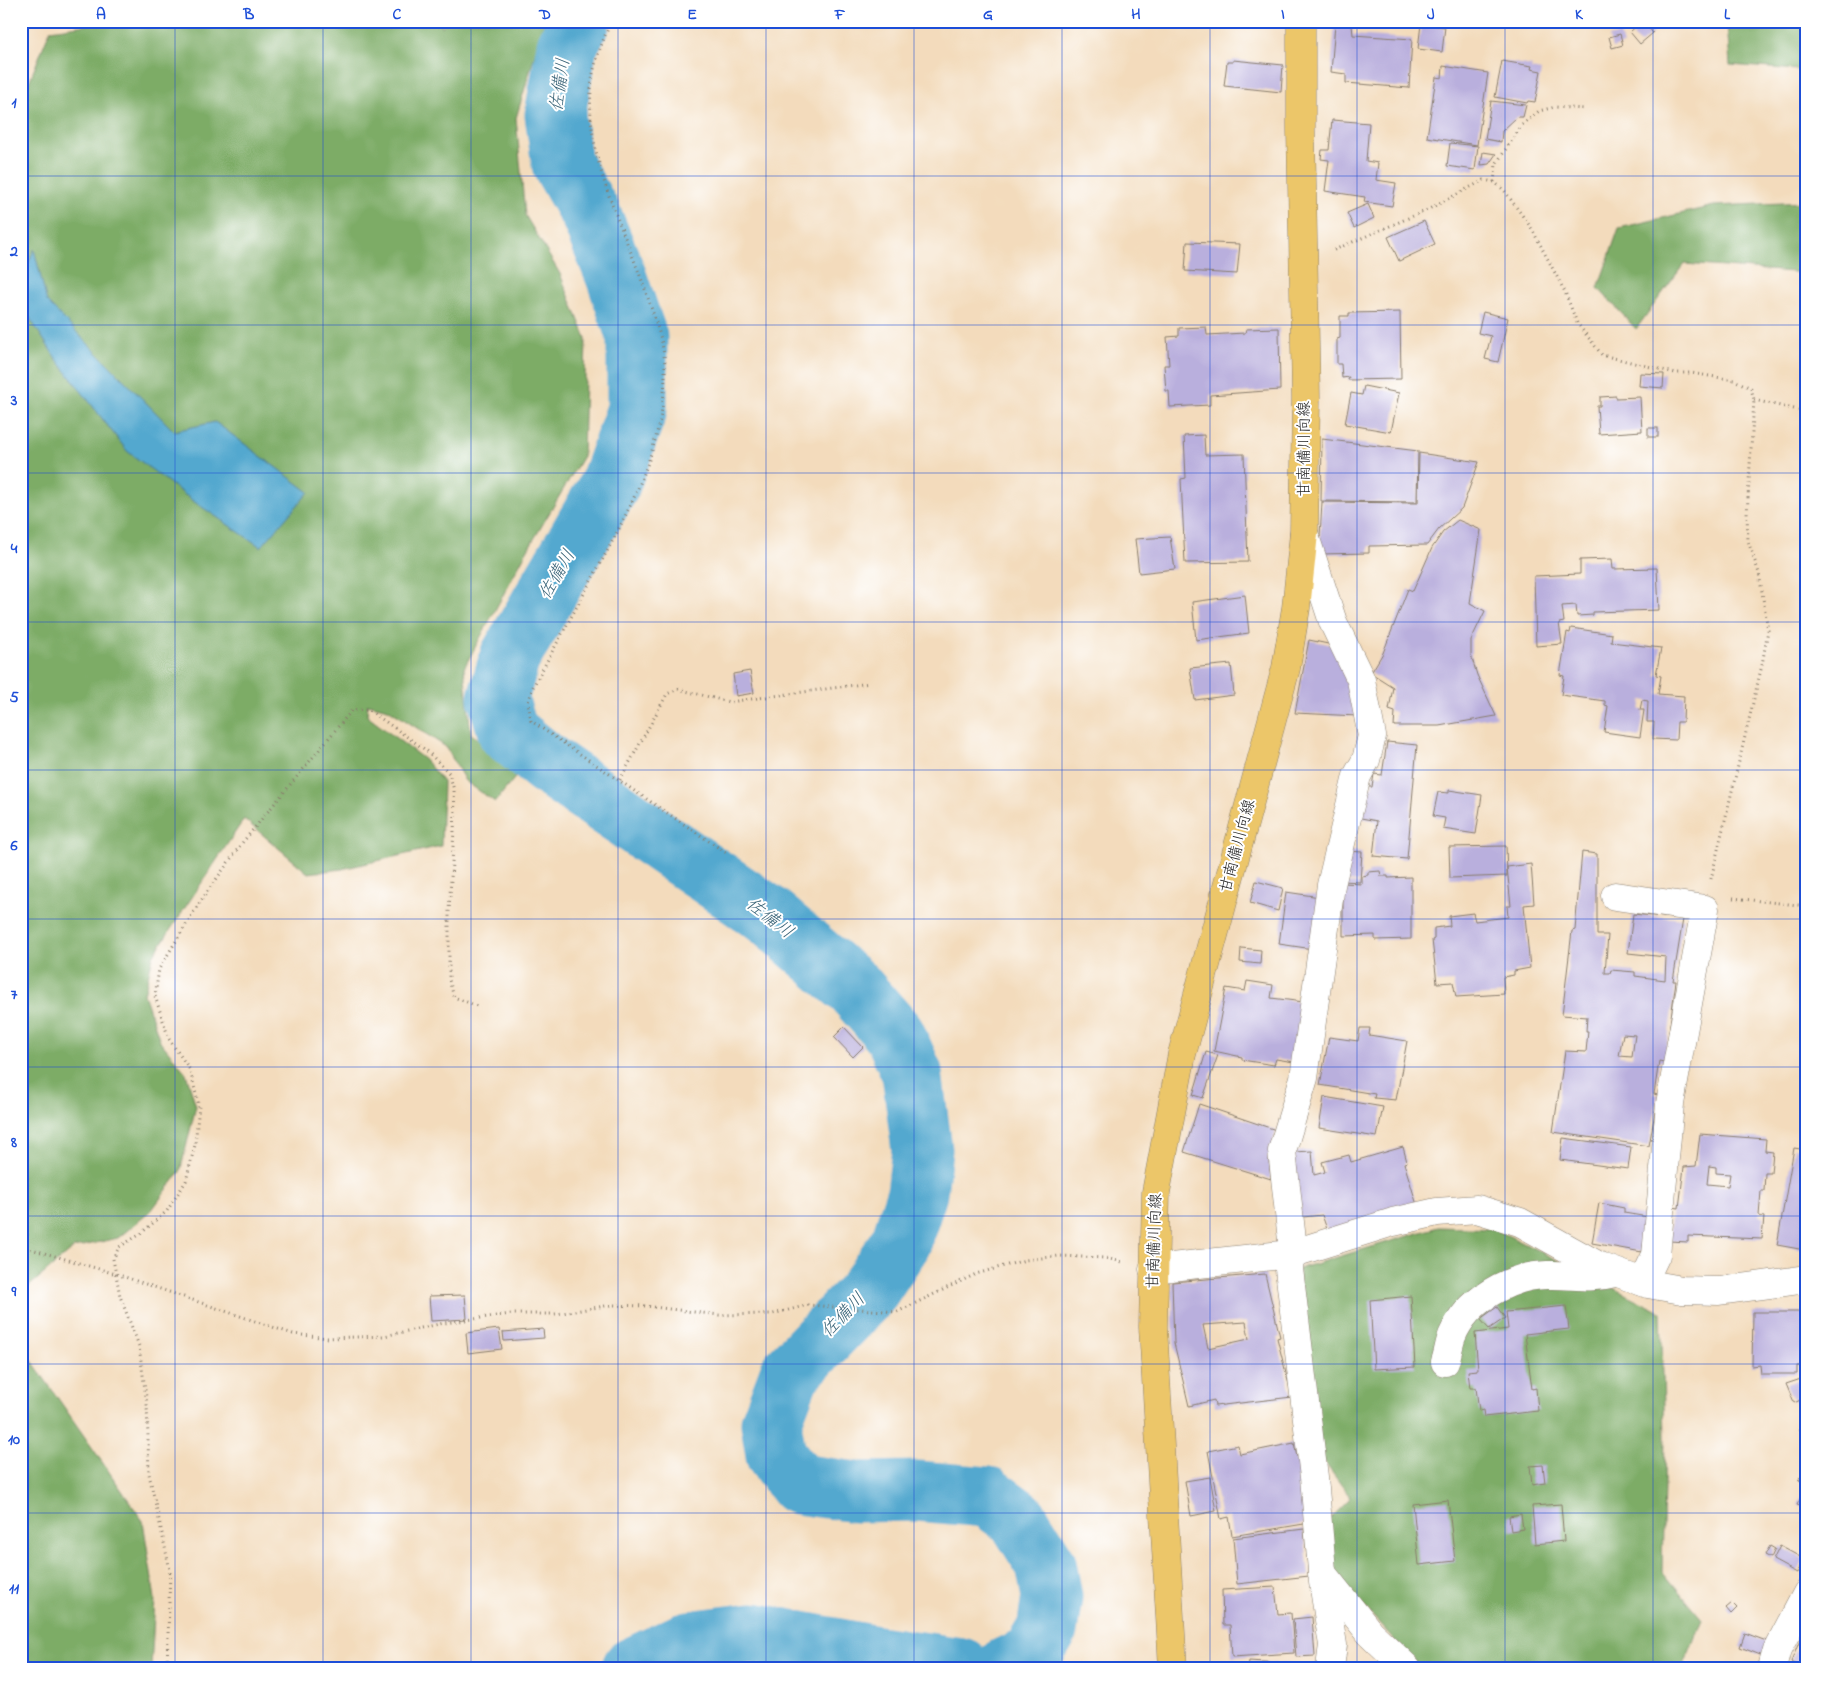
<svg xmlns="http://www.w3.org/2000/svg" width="1828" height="1689" viewBox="0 0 1828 1689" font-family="'Indie Flower','Klee One',sans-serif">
  <rect width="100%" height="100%" fill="#fff"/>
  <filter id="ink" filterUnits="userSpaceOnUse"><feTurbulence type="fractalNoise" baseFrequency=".02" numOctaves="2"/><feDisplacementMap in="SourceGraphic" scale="10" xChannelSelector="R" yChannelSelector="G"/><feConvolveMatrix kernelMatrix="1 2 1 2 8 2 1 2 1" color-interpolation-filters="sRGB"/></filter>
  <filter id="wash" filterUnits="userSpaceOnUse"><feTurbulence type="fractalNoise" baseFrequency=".0096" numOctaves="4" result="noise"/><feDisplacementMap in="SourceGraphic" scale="20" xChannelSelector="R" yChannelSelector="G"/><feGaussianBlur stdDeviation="1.12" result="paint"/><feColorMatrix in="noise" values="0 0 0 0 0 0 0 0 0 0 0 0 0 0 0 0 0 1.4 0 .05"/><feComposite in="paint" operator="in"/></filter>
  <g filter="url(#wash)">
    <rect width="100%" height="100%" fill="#f3dbbc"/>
    <g fill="#7dac66" stroke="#4c6441">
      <polygon points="114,21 441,21 442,27 446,21 545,21 516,118 525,215 560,274 586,338 583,456 524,556 464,668 471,734 523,768 495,802 465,781 446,747 388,709 368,704 367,716 425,760 443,782 441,846 342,869 308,873 244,819 153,956 144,994 160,1041 186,1073 196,1106 180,1172 151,1211 118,1238 74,1248 27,1288 30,1358 143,1521 155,1599 151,1668 21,1668 21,102 50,30"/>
      <polygon points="1727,22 1807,24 1807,77 1798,70 1730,65"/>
      <polygon points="1807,202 1807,273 1684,264 1636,329 1598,288 1619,228 1714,206"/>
      <polygon points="1438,1227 1495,1229 1661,1312 1665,1437 1662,1571 1702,1619 1683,1668 1420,1668 1326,1565 1327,1522 1351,1498 1319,1455 1298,1269"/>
    </g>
    <polygon fill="#53a8cf" stroke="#386276" points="34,249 47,302 174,431 215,422 309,492 261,547 193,501 127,451 55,357 21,305 21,283"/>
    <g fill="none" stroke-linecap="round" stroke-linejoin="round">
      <g stroke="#53a8cf" stroke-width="61">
        <polyline points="580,21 567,46 555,115 562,164 591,215 616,276 637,337 637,409 610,484 510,657 498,698 508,732 547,764 769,916 854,988 895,1035 912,1073 922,1150 917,1193 901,1242 867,1293 790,1373 771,1423 776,1455 798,1484 856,1492 917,1491 988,1497 1018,1519 1046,1564 1052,1597 1047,1630 1032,1655 1005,1668"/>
        <polyline points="632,1668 689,1641 753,1633 877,1656 961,1668"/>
      </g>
    </g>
    <g id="blocks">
      <g fill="#b9afdd" fill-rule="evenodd">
        <polygon points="1642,21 1653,33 1640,44 1630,32"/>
        <polygon points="1653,21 1681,21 1681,23 1653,24"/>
        <polygon points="1335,24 1352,25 1353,35 1412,39 1409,88 1346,83 1346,74 1331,72"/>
        <polygon points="1421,24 1445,27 1442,52 1418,49"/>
        <polygon points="1620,34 1623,45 1612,48 1609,37"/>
        <polygon points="1233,60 1283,65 1281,92 1224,86 1227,62 1233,62"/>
        <polygon points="1502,61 1532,66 1531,69 1541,71 1535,102 1528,101 1527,103 1495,97"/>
        <polygon points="1443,66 1488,73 1477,145 1427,137 1436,77 1442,78"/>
        <polygon points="1491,101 1526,105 1523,117 1517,117 1502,131 1501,142 1485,139"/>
        <polygon points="1332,120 1369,123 1366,161 1378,163 1376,180 1396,183 1392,206 1364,202 1365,197 1325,191 1329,160 1321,159 1322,150 1329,150"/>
        <polygon points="1450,143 1478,146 1475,170 1447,166"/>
        <polygon points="1483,152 1496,154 1489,164 1481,165"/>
        <polygon points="1368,204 1374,218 1354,228 1347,213"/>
        <polygon points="1424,221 1435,244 1399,261 1388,237"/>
        <polygon points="1187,242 1240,244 1237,274 1185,271"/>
        <polygon points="1400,312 1401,379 1348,380 1349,377 1342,378 1341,364 1337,364 1337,339 1340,338 1340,316 1349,316 1349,313"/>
        <polygon points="1483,312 1508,318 1498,362 1485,359 1491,336 1478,333"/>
        <polygon points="1206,327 1207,335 1245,333 1246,329 1279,328 1280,390 1210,395 1210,405 1170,407 1169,391 1166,391 1164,365 1169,365 1167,337 1179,336 1179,328"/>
        <polygon points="1640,373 1664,374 1663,388 1639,386"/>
        <polygon points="1364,386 1399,393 1391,432 1345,424 1351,393 1362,395"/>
        <polygon points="1616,396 1616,398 1640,397 1642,431 1599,434 1597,406 1600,406 1600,397"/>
        <rect x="1648" y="428" width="10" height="9"/>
        <polygon points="1204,435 1205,455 1244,454 1248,562 1185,563 1181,479 1186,478 1184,436"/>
        <polygon points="1322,439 1418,451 1417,502 1321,501"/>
        <polygon points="1419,453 1479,462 1462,508 1439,529 1427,545 1369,546 1369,553 1319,554 1322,502 1418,503"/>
        <polygon points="1458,520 1481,530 1470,603 1485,611 1471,640 1471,655 1477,675 1496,716 1439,726 1394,726 1395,712 1389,710 1393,687 1371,673 1383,653 1408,589 1413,591 1432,548 1443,532"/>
        <polygon points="1170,537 1175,569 1139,573 1135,539"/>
        <polygon points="1612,559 1613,569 1657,568 1659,610 1593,612 1593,615 1577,616 1576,605 1562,606 1564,622 1559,623 1562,644 1536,646 1534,576 1580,574 1580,560"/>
        <polygon points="1245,595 1249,633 1196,640 1192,602"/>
        <polygon points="1571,628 1612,634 1611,642 1661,648 1656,675 1661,676 1658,694 1684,696 1683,722 1677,722 1676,740 1653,739 1654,722 1647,722 1648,701 1642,700 1640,710 1644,710 1640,737 1604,732 1608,706 1605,705 1605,701 1561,695 1564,676 1560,675 1567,632 1570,633"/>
        <polygon points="1309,640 1333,645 1349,685 1358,716 1295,713"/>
        <polygon points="1231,664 1234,695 1195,700 1190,668"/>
        <polygon points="750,671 754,693 736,696 733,674"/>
        <polygon points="1387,742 1417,745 1407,859 1373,856 1377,821 1361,818 1366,787 1372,787 1374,774 1382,775"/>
        <polygon points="1449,790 1482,795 1476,834 1443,829 1445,818 1433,816 1438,792 1449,793"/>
        <polygon points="1506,846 1507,876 1450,878 1449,847"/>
        <polygon points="1349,851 1362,852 1360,882 1343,881"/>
        <path d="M1582 852 1597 854V935H1608L1605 973H1610L1611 970 1635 972V976L1665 980 1666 957 1628 953 1633 914 1683 919 1673 981H1676L1668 1039 1664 1062 1659 1061 1654 1094 1658 1095 1649 1146 1553 1132 1565 1051 1586 1052 1588 1031H1586L1587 1017 1562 1015 1572 931 1575 930ZM1623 1034 1635 1035 1632 1057 1619 1056Z"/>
        <polygon points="1531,864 1534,904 1524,905 1530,968 1514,971 1514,975 1503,977 1504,994 1456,997 1453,982 1437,983 1432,940 1434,939 1434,928 1450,926 1449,916 1473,913 1475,921 1508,917 1507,906 1511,906 1507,867"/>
        <polygon points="1380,871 1381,876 1388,876 1388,878 1411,877 1411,939 1375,940 1375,935 1343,936 1343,883 1362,884 1362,876 1368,875 1368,872"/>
        <polygon points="1256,881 1283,888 1278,911 1250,903"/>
        <polygon points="1286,892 1320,897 1313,949 1279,944"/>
        <polygon points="1241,948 1261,950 1260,964 1240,962"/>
        <polygon points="1247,981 1273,985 1271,998 1304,1002 1294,1062 1276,1059 1274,1065 1242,1060 1242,1057 1214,1051 1226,988 1245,991"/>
        <polygon points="844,1027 863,1047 853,1057 834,1037"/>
        <polygon points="1360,1028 1370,1028 1369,1035 1407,1041 1396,1100 1374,1098 1375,1094 1320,1085 1329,1037 1358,1041"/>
        <polygon points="1206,1052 1218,1055 1203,1098 1193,1095"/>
        <polygon points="1324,1097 1383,1107 1377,1137 1319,1128"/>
        <polygon points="1199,1104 1276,1130 1269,1161 1271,1179 1184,1152"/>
        <path d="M1700 1134 1766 1139 1765 1151 1773 1152 1771 1173H1765L1764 1191H1761L1759 1216 1764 1217 1762 1239 1688 1236V1242L1669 1241 1672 1207 1679 1208 1684 1167 1696 1166ZM1709 1166 1716 1167V1173L1730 1174 1728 1186 1707 1184Z"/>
        <polygon points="1563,1138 1631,1147 1628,1169 1560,1160"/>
        <polygon points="1403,1147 1407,1162 1404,1163 1417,1205 1328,1232 1322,1215 1294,1218 1293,1152 1312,1151 1314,1175 1325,1172 1322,1162 1349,1155 1351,1162"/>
        <polygon points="1794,1148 1807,1150 1807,1263 1804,1262 1805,1250 1777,1245"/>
        <polygon points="1599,1203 1624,1208 1624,1213 1648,1217 1642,1252 1592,1243"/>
        <path d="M1265 1274 1280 1337 1277 1338 1292 1397 1215 1406 1214 1400 1189 1406 1174 1343 1172 1282ZM1246 1322 1249 1339 1208 1348 1203 1325Z"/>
        <polygon points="465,1295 467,1319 431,1321 429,1296"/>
        <polygon points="1411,1296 1415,1367 1374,1369 1370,1300"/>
        <polygon points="1566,1306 1569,1329 1525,1334 1532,1389 1536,1388 1538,1411 1484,1417 1483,1410 1479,1411 1476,1388 1470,1388 1468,1371 1478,1370 1475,1333 1508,1329 1506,1312"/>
        <polygon points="1497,1307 1505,1318 1489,1329 1480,1319"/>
        <polygon points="1753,1312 1807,1312 1807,1366 1797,1366 1797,1374 1761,1374 1760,1365 1752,1366"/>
        <polygon points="499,1329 502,1349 468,1353 466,1333"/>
        <polygon points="543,1329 544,1338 504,1341 503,1332"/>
        <polygon points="1807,1377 1807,1397 1794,1403 1786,1384"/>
        <polygon points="1807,1420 1807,1435 1799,1429"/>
        <polygon points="1294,1443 1297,1457 1300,1456 1310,1523 1232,1536 1229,1517 1221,1519 1208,1451 1238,1445 1240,1454"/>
        <polygon points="1543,1465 1545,1483 1532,1485 1530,1466"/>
        <polygon points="1807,1466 1807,1484 1799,1480"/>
        <polygon points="1210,1477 1216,1511 1191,1516 1185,1481"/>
        <polygon points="1804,1492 1807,1493 1807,1509 1797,1505"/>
        <polygon points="1448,1500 1455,1561 1419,1565 1413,1504"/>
        <polygon points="1561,1504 1564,1541 1535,1544 1532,1506"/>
        <polygon points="1521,1514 1523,1529 1511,1531 1509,1516"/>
        <polygon points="1304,1529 1309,1576 1237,1584 1233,1538"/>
        <polygon points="1770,1546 1775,1549 1771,1558 1765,1555"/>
        <polygon points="1780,1546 1804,1559 1797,1573 1773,1560"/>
        <polygon points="1275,1587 1278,1614 1291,1613 1294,1653 1232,1657 1230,1625 1223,1625 1222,1590"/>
        <polygon points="1732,1603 1737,1608 1731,1614 1726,1608"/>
        <polygon points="1312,1617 1315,1656 1296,1657 1293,1619"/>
        <polygon points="1807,1623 1807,1668 1805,1668 1791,1662"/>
        <polygon points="1745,1633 1769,1642 1763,1656 1740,1647"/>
        <polygon points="1249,1661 1293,1664 1293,1668 1248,1668"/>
      </g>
    </g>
  </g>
  <g filter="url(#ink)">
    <use href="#blocks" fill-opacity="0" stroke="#887c6c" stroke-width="1"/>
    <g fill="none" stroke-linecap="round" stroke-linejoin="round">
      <g stroke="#887c6c" stroke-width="29">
        <g id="minor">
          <polyline points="1304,533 1333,622 1361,680 1372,736 1366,760 1357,776 1331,885 1304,1078 1282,1151 1292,1240 1289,1269 1314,1477 1323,1582 1333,1645 1330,1668"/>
          <polyline points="1615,896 1705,909 1670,1104 1656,1255 1643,1282"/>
          <polyline points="1153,1269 1291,1254 1393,1222 1437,1212 1477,1209 1520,1222 1599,1266 1648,1284 1682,1290 1719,1291 1807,1279"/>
          <path d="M1445 1362C1448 1353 1449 1344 1452 1336 1467 1300 1509 1276 1547 1275 1573 1274 1589 1280 1615 1273"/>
          <polyline points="1322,1573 1370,1633 1407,1668"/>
          <polyline points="1772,1668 1777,1650 1807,1593"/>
        </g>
      </g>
      <g stroke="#887c6c" stroke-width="29">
        <polyline id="major" points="1173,1668 1153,1327 1156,1192 1182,1054 1286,668 1296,608 1304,533 1306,398 1301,130 1301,21"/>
      </g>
      <g stroke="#887c6c" stroke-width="3" stroke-dasharray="1 4" stroke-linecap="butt">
        <path d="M611 21C602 43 592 66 591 90 586 161 623 226 646 292 654 317 666 346 665 373 664 448 628 513 593 577 573 614 553 650 533 687L528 702 531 721 728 854"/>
        <polyline points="1494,182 1496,164 1522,125 1539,111 1555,107 1585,109"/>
        <polyline points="1334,250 1427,210 1484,180 1494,182 1504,190 1532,229 1565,292 1577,323 1602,355 1675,373 1691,373 1734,380 1751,388 1754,400 1747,514 1748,541 1759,573 1768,630 1762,665 1711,879"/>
        <polyline points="1754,400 1807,412"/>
        <polyline points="620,780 667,694 678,689 729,702 870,683"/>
        <polyline points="1733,898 1807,906"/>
        <polyline points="21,1246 116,1274 293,1334 328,1338 384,1336 444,1323 511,1314 556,1314 611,1305 645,1306 719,1315 773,1314 808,1305 897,1312 976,1274 1025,1260 1059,1256 1105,1258 1123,1262"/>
        <polyline points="167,1668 170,1570 149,1474 147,1404 139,1346 120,1296 113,1259 119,1247 139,1235 167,1211 186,1181 195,1145 199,1106 190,1070 169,1039 155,996 159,969 198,905 242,843 352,710 369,710 427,751 449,773 454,790 455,814 449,911 449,980 454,997 477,1006"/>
      </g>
      <use href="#minor" stroke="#fff" stroke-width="28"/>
      <use href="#major" stroke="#ecc669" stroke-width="28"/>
    </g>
  </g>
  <path fill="none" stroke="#1d4ed8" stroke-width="1" stroke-opacity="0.55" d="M175 21V1668M323 21V1668M471 21V1668M618 21V1668M766 21V1668M914 21V1668M1062 21V1668M1210 21V1668M1357 21V1668M1505 21V1668M1653 21V1668M21 176H1807M21 325H1807M21 473H1807M21 622H1807M21 770H1807M21 919H1807M21 1067H1807M21 1216H1807M21 1364H1807M21 1513H1807"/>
  <g text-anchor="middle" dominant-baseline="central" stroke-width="4" stroke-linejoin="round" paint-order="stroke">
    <g font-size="16" fill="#1c1c1c" stroke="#fff">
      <text transform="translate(1305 449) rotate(-90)">甘南備川向線</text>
      <text transform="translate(1238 846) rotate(-75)">甘南備川向線</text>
      <text transform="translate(1155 1241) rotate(-88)">甘南備川向線</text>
    </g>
    <g font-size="18" font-style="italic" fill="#386276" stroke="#fff">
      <text transform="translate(561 85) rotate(-82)">佐備川</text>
      <text transform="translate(558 575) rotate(-60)">佐備川</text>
      <text transform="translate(769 919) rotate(38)">佐備川</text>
      <text transform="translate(844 1316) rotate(-46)">佐備川</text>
    </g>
  </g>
  <rect width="1828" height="1689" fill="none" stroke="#fff" stroke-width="55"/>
  <rect x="28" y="28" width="1772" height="1634" fill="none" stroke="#1d4ed8" stroke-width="2"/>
  <g font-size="16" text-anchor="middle" font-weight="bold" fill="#1d4ed8">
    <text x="101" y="19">A</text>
    <text x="249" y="19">B</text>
    <text x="397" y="19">C</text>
    <text x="545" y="19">D</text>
    <text x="692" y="19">E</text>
    <text x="840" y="19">F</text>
    <text x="988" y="19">G</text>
    <text x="1136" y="19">H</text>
    <text x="1283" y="19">I</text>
    <text x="1431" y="19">J</text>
    <text x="1579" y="19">K</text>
    <text x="1727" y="19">L</text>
    <text x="14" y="107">1</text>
    <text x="14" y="256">2</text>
    <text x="14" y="405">3</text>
    <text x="14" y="553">4</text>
    <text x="14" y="702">5</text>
    <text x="14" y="850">6</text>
    <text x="14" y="999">7</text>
    <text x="14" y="1147">8</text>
    <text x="14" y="1296">9</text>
    <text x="14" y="1444">10</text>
    <text x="14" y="1593">11</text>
  </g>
</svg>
